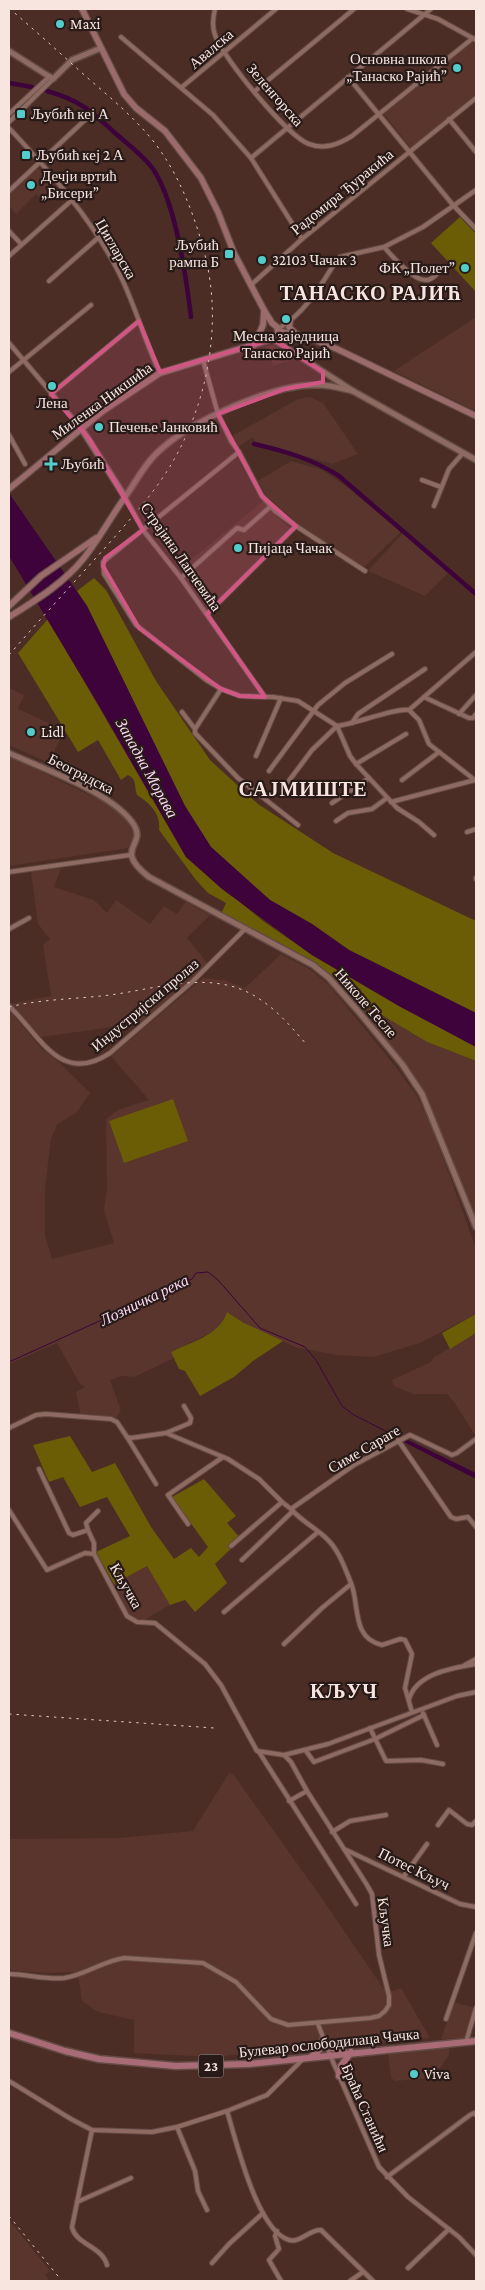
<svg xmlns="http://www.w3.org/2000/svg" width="485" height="2290" viewBox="0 0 485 2290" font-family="'Crimson Pro',serif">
  <rect width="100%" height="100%" fill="#4b2d26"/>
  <g fill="#59352d">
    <polygon points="473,40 476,42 476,95 411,148 384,114"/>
    <polygon points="38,167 57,187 43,201 36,194 16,214 9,206 9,195"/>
    <polygon points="476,317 476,411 394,371"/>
    <polygon points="273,345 296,359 273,366 267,346"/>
    <polygon points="310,397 323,403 358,454 332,464 256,442 253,437 238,447 232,436 298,399"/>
    <polygon points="291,461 322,470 347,487 401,532 364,567 298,526 273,509 258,481"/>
    <polygon points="263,501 273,514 291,529 208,609 182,575 182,567"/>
    <polygon points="403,533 448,573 425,596 368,571"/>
    <polygon points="9,688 24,695 18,709 64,730 49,763 9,745"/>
    <polygon points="9,756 106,803 124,816 133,830 134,836 128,848 9,866"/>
    <polygon points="61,868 54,887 94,900 107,913 116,900 150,924 164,906 177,914 186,902 210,915 187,938 208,964 141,1023 41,1037 10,1004 51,996 43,945 50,939 38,924 31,872"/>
    <polygon points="281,954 311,970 329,985 395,1066 417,1096 432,1128 476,1248 476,1314 420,1343 373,1357 336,1355 295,1347 244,1323 227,1312 224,1322 216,1330 171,1352 174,1358 134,1377 122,1376 110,1380 121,1411 116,1418 81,1416 76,1392 85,1387 80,1384 57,1343 9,1364 9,1010 42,1049 59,1062 90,1093 76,1113 57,1124 51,1139 45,1189 45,1235 52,1259 114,1243 104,1210 107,1190 106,1119 118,1110 149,1100 111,1056 203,978 224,980 245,988"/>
    <polygon points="337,979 370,1008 427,1042 476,1061 476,1221 442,1133 423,1090 402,1060 339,987"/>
    <polygon points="476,1333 476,1434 475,1435 454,1402 447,1394 413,1394 394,1386 392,1380 431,1362 434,1357"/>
    <polygon points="147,1566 170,1605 146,1619 135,1619 129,1615 114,1584"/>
    <polygon points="229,1773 233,1774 321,1897 383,1988 393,1991 401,1988 430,2038 211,2057 134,2053 134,2020 98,2012 82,2001 79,1980 73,1972 45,1973 9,1970 9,1839 119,1838 193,1831"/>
    <polygon points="454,2002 475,2008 467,2038 441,2039"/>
    <polygon points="449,2048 449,2055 433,2078 395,2081 391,2078 388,2053"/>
    <polygon points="9,2220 50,2271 45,2275 50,2281 9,2281"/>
  </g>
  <g fill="#6b5c06">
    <polygon points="460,217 476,234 476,292 431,243"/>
    <polygon points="94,578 106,590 156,681 210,760 258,804 333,853 476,921 476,1013 349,950 312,924 270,900 211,847 185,806 87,606 77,591"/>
    <path d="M48 619 186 857 263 921 312 955 399 1006 476 1047V1061L427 1042 370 1008 337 979 295 953 221 914 226 903 208 893 196 880 159 830C161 814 150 803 137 795 134 786 137 779 128 775L121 780 98 740 78 752 18 653Z"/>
    <polygon points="173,1099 188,1141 124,1163 109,1121"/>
    <path d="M227 1312 244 1323 283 1341 253 1361 234 1377 200 1396 185 1371 179 1369 171 1352C191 1342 220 1335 227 1312Z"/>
    <polygon points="476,1314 476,1333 450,1349 442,1333"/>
    <polygon points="70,1436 92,1472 115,1463 151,1527 174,1559 191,1548 199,1557 208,1547 172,1497 204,1479 236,1516 227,1523 241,1539 215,1564 227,1583 195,1612 185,1600 170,1605 147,1566 114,1584 96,1552 130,1536 107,1497 80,1507 63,1477 49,1482 33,1445"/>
  </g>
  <g fill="#3e033b">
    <polygon points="9,493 87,606 185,806 211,847 270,900 312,924 349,950 476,1013 476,1047 399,1006 312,955 222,889 186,857 101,709 9,556"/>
    <polygon points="408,1440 476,1473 476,1479 404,1442"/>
  </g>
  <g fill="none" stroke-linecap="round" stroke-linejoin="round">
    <polyline stroke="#3e033b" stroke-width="1" points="9,1362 192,1279 196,1273 208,1272 218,1280 260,1328 305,1347 316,1360 342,1406 354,1415 397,1437"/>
    <g stroke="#3e033b" stroke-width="4.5">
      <polyline points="9,83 32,87"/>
      <path d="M47 91C79 100 90 110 114 132 127 144 143 155 153 169 176 203 186 276 191 317"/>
      <path d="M254 444C284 451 313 459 339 476L476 594"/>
    </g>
    <g stroke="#644b45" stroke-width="6">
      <g id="minor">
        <path d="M215 9C213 17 212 27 215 35 223 58 287 136 309 144 325 150 339 144 352 136L473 38"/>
        <polyline points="407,9 438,19 476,40"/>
        <polyline points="121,37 213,115 251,158 302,239"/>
        <polyline points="348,77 453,205 476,229"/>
        <polyline points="182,87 276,9"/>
        <polyline points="255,91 354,9"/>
        <polyline points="9,114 50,76"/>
        <polyline points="449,119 476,152"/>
        <polyline points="9,122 53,79"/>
        <path d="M9 128C51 173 94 221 121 277 136 308 145 342 160 373"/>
        <polyline points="251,158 431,9"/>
        <polyline points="9,191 86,119"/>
        <polyline points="9,231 21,244"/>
        <path d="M384 247C392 256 414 282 427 280 431 280 434 277 437 274"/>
        <polyline points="9,256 72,200"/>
        <polyline points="49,281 99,237"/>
        <polyline points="251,285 302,239 476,98"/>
        <path d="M278 329C305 313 320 287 336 261L340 257 384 247 423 227 476 190"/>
        <polyline points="9,343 81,428"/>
        <polyline points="203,360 218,414 231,441 239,452 262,496 275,511 296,526 365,571"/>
        <polyline points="9,372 91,305"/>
        <polyline points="51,394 139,321"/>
        <polyline points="9,435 25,464"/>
        <path d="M239 452 103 562 104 574 136 625 206 680 221 689 240 696 273 697 298 701 337 726C356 724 394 708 409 710L419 720 429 744 476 781"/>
        <polyline points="422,480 441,487"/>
        <polyline points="125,497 143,530 181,578 265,697"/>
        <polyline points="434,506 449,469 463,453"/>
        <polyline points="181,578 237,528 244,530 270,507"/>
        <polyline points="207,614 296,526"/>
        <polyline points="424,697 469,718 473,718 476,714"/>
        <polyline points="409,710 476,652"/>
        <polyline points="182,712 195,729 195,733 238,778 298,825"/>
        <polyline points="459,714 476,695"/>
        <polyline points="352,723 358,714 425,669"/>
        <polyline points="195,729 221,689"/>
        <polyline points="256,756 281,698"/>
        <polyline points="356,764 406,734"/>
        <polyline points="269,771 318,705 345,683 392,654"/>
        <polyline points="402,780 439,752"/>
        <polyline points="285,786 312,750 337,726 350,756 356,764 397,808 419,822 434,835"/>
        <polyline points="391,802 475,780"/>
        <polyline points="332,803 369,778"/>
        <polyline points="336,821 348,813 372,809 387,798"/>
        <polyline points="467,832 476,829"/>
        <polyline points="9,872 130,855"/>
        <polyline points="476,879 476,878"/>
        <polyline points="9,929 29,918"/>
        <path d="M9 1006C40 1035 60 1086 110 1053L193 981 245 929"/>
        <polyline points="9,1428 36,1415 46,1414 111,1419 117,1422 127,1437 131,1438 166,1433 228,1459 259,1479 282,1502 291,1509 354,1465 410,1435 452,1455 457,1453 476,1439"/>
        <polyline points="166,1433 190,1423 191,1418 184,1406"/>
        <polyline points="127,1437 156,1484"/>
        <polyline points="398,1440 451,1517 456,1519 468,1517 476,1527"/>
        <polyline points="39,1469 69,1533 73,1535 88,1530 94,1543 94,1554"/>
        <path d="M291 1509C301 1521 316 1528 327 1539 339 1550 345 1569 351 1583 360 1605 351 1638 382 1645L400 1639 405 1640 412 1654 405 1688 412 1712"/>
        <path d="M9 1510 47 1570 85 1553 94 1554 127 1616 137 1622 155 1623 205 1664 221 1685 257 1751 284 1755 291 1762 307 1791 367 1885 372 1894 379 1955 389 1996V2005L385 2011 379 2016 370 2018 288 2025 271 2019 236 1982 203 1963 124 1958C103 1961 85 1975 64 1978 46 1980 27 1974 9 1974"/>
        <polyline points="188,1524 168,1495 223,1457"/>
        <polyline points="88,1530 86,1523 98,1511"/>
        <polyline points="231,1546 282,1502"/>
        <polyline points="242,1560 293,1511"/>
        <polyline points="224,1612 318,1532"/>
        <polyline points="284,1644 322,1608 351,1584"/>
        <polyline points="465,1665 476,1659"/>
        <path d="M409 1699C417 1673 453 1668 476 1664"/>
        <polyline points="423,1713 437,1745"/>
        <polyline points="370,1728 386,1761 421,1760 443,1764"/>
        <polyline points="306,1751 314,1762 375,1739 424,1715"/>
        <polyline points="259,1752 356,1904"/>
        <polyline points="284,1755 328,1744 457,1696 476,1692"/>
        <polyline points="289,1801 307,1791"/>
        <polyline points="438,1825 449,1810 467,1824 472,1825 476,1821"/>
        <polyline points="332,1832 350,1821 386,1815"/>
        <polyline points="344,1849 460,1904 476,1907"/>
        <polyline points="404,1876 427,1844"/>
        <polyline points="446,2019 476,1933"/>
        <polyline points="318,2024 330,2055 379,2167 408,2197 459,2237 476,2255"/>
        <polyline points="466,2042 476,2008"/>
        <polyline points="9,2081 71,2119 92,2130 152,2132 177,2127 227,2111 267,2095 302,2060"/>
        <path d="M227 2111C236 2140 257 2231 289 2240 301 2243 310 2229 321 2230L373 2281"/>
        <polyline points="177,2127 195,2171 198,2191 207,2210"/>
        <path d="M92 2130 72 2227C76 2245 102 2246 107 2265"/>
        <polyline points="387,2177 470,2115 474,2113 476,2115"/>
        <polyline points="77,2202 131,2178"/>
        <polyline points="277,2231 275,2236 279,2249 269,2260 281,2281"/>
        <polyline points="212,2263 229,2244 263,2213"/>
        <polyline points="408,2268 449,2229"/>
        <polyline points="350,2281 363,2272"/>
      </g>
    </g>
    <g stroke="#644b45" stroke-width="8">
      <g id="tertiary">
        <polyline points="9,51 53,79 72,60 101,48"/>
        <polyline points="273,339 353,391 476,460"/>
        <path d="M125 497C136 482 145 463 159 451 191 421 271 385 315 385 328 384 340 388 353 391"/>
        <path d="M9 753C43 769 114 793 134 825 147 846 112 848 149 877L313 965 329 978 358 1011 402 1064 422 1094 476 1227"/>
      </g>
    </g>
    <g stroke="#644b45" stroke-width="8">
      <g id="secondary">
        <polyline points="82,9 124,94 136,108 165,131 201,178 218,212 234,253 264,310 272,323 277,327 278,333 275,338"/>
        <polyline points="290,322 289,327 297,335"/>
        <polyline points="278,331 310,338 337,349 476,416"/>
        <polyline points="254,345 263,325 264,310"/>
        <polyline points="9,489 103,411 160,373 275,338 299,336"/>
        <polyline points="9,606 41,576 96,538"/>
        <path d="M9 617C36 600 64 583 84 558 99 539 111 517 125 497L81 428"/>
      </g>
    </g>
    <g stroke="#644b45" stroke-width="9">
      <g id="primary">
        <polyline points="9,2033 65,2051 99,2059 176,2066 248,2064 476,2041"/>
        <polyline points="311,2057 319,2050 323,2039 332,2048 344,2051"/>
        <polyline points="339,2076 341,2066 351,2052"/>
      </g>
    </g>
    <use href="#minor" stroke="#8d6a62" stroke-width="4"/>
    <use href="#tertiary" stroke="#8d6a62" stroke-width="5"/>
    <use href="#secondary" stroke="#9b6b6c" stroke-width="5.5"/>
    <use href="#primary" stroke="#a96c76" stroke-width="6"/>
    <g stroke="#ddc8c3" stroke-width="1" stroke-dasharray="2.5 5" stroke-linecap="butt">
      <path d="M9 655C43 616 78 578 112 540 132 517 153 494 169 468 207 406 223 326 205 255 194 213 178 171 150 137 132 116 111 98 90 80 63 56 37 32 10 9"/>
      <path d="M9 1007C42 999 77 999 110 995 161 988 215 968 261 1000 279 1012 293 1029 307 1045"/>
      <polyline points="9,1714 214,1728"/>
      <polyline points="9,2216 62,2281"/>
    </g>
  </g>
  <path fill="#d25683" fill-opacity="0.2" stroke="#d25683" stroke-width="4" stroke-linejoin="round" d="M139 321 160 372 273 339 323 372V382L285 389 218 414 262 496 296 526 207 614 265 697 240 696 221 689 139 628 103 566 105 558 143 530 90 440 51 394Z"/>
  <g fill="#53cdcb" stroke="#271a17" stroke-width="2">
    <circle cx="60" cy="24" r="5"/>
    <circle cx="457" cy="68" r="5"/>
    <rect x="16" y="109" width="10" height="10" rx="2.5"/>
    <rect x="21" y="150" width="10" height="10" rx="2.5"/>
    <circle cx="31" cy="185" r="5"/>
    <rect x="224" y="249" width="10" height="10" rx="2.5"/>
    <circle cx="262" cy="260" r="5"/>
    <circle cx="465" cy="268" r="5"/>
    <circle cx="286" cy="319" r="5"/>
    <circle cx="52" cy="386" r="5"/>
    <circle cx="99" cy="427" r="5"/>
    <path d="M48.5 456.5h5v5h5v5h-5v5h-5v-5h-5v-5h5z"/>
    <circle cx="238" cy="548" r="5"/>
    <circle cx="31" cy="732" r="5"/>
    <circle cx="414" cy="2074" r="5"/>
  </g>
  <g text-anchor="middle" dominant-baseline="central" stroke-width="4.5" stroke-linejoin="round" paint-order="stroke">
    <rect fill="#271a17" stroke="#b9a8a4" stroke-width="1" x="198.5" y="2054.5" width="25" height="23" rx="4"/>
    <g font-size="14" font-weight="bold" fill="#f8e5e0">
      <text x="211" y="2066">23</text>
    </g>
    <g font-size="15" fill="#f8e5e0" stroke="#271a17" text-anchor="start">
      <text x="70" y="24">Maxi</text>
      <text x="447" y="59" text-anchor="end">Основна школа<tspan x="447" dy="17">„Танаско Рајић”</tspan></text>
      <text x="31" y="114">Љубић кеј А</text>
      <text x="36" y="155">Љубић кеј 2 А</text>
      <text x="41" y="176">Дечји вртић<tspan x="41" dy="17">„Бисери”</tspan></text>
      <text x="219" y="245" text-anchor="end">Љубић<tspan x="219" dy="17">рампа Б</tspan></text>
      <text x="272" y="260">32103 Чачак 3</text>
      <text x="455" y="268" text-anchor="end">ФК „Полет”</text>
      <text x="286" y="336" text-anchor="middle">Месна заједница<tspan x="286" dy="17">Танаско Рајић</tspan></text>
      <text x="52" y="403" text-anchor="middle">Лена</text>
      <text x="109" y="427">Печење Јанковић</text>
      <text x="61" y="464">Љубић</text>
      <text x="248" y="548">Пијаца Чачак</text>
      <text x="41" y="732">Lidl</text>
      <text x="424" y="2074">Viva</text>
    </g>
    <g font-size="15" fill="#f8e5e0" stroke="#271a17">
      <text transform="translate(211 49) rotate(-40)">Авалска</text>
      <text transform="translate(275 95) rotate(49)">Зеленгорска</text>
      <text transform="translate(342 192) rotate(-39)">Радомира Ђуракића</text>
      <text transform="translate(116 249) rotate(60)">Цигларска</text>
      <text transform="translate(102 401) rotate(-36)">Миленка Никшића</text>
      <text transform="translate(181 557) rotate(55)">Страјина Лапчевића</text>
      <text transform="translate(81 774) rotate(27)">Београдска</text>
      <text transform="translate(366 1003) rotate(49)">Николе Тесле</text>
      <text transform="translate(145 1005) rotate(-40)">Индустријски пролаз</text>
      <text transform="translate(364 1449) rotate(-30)">Симе Сараге</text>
      <text transform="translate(126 1586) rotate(60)">Кључка</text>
      <text transform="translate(414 1869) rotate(26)">Потес Кључ</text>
      <text transform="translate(386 1922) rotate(82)">Кључка</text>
      <text transform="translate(329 2043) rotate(-6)">Булевар ослободилаца Чачка</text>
      <text transform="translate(365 2108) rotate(66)">Браћа Станићи</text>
    </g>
    <g font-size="16" font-style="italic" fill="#fad6f5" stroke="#271a17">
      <text transform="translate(147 768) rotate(61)">Западна Морава</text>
      <text transform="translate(144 1300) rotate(-26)">Лозничка река</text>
    </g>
    <g font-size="20" font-weight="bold" letter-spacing="1" fill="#f8e5e0" stroke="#271a17">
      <text x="371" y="293">ТАНАСКО РАЈИЋ</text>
      <text x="303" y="789">САЈМИШТЕ</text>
      <text x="344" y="1691">КЉУЧ</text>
    </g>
  </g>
  <rect width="485" height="2290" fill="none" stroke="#f8e5e0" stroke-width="20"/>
</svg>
